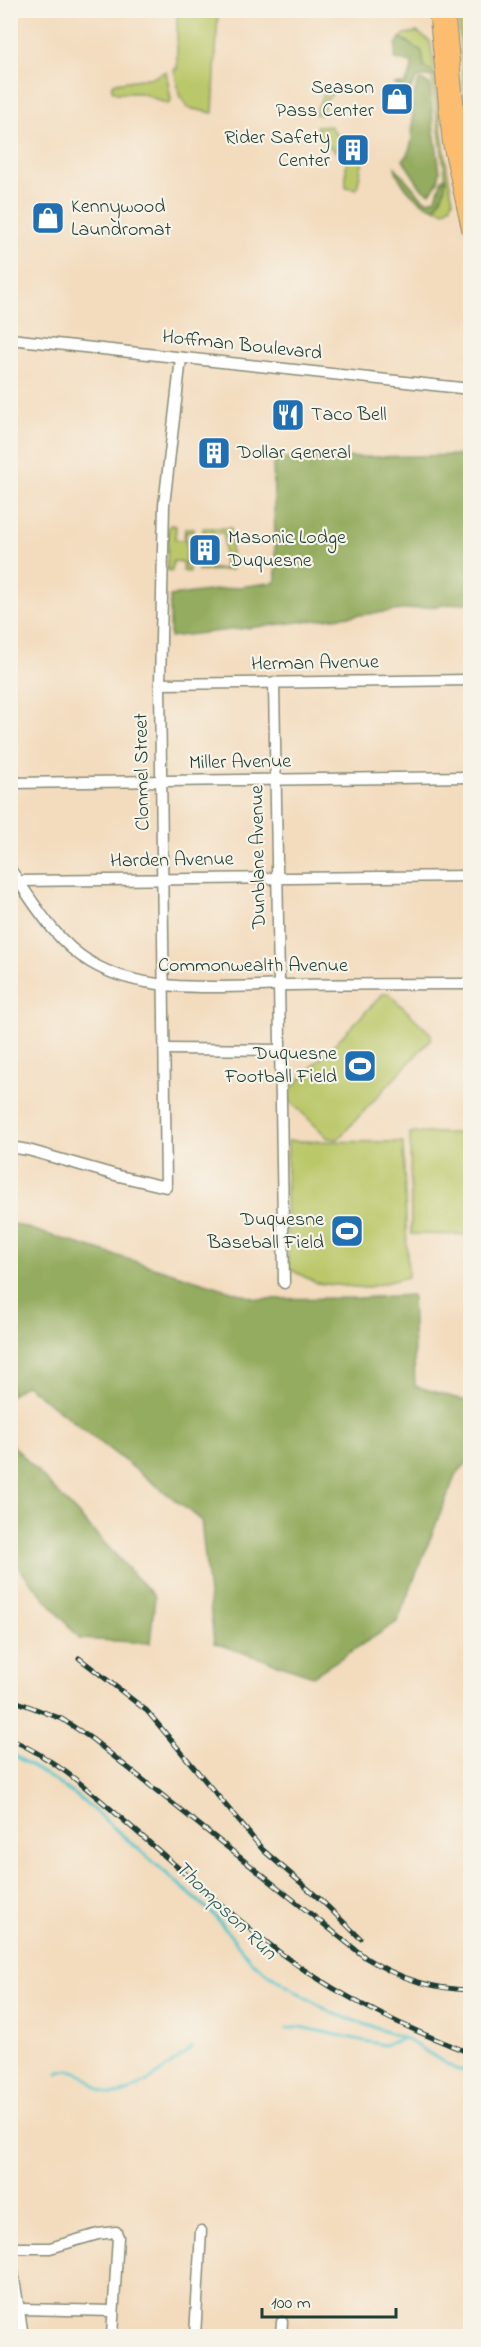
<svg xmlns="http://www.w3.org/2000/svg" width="481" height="2347" viewBox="0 0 481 2347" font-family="'Indie Flower',sans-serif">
  <rect width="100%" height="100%" fill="#f7f3e8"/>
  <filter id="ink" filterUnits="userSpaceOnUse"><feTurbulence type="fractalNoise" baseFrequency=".0167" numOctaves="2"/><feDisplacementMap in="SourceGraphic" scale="12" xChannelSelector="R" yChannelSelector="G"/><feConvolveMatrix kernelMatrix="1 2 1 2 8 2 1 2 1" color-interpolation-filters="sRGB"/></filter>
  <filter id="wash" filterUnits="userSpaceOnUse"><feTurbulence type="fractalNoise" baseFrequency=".008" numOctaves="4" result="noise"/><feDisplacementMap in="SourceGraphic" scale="24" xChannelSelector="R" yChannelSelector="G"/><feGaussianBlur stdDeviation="1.35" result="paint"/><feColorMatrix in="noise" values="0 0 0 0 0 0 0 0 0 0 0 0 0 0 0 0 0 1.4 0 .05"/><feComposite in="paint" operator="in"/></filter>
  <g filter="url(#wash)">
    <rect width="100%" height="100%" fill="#f3dbbd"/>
    <g fill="#bbc86a" stroke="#6d824f" stroke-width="1.5">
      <polygon points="177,11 218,11 213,113 188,108 182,98 180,98 174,69 177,69"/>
      <polygon points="458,11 470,11 470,143 465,110"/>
      <path d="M417 32 430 41C439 94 441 147 453 200L451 205 445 211 434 208 437 205 446 181 431 71 424 68 423 56 407 41 400 38 405 34Z"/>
      <polygon points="166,71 171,100 168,104 141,93 117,93 112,90 112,86 115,83 154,77"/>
      <polygon points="336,85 337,90 326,100 321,115 315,114 323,95"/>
      <polygon points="316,126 330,126 340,139 336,152 322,140"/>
      <polygon points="346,154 363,158 357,189 346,187"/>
      <polygon points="171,525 176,526 175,539 184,540 185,528 193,528 193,532 186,532 186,568 189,568 189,572 183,571 183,562 173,561 172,571 167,570 168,527"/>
      <polygon points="203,528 231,528 231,570 198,571 198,569 224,569 224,533 203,532"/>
      <polygon points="384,993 388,993 431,1034 431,1039 338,1139 328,1138 288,1099 287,1093"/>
      <polygon points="410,1133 470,1133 470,1235 411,1234"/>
      <polygon points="288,1141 403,1142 408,1277 365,1288 316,1283 288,1268 286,1195"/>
    </g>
    <g fill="#94ac5e" stroke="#5a7449" stroke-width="1.5">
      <polygon points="400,38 422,51 424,67 431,70 433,76 417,78 408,93 394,84 405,84 411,72 412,63 395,59 396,45"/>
      <path d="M420 80 430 84 433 124 440 171 438 182 430 193 421 188 403 160C422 138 404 105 420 80Z"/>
      <path d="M395 167 423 199 429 201 436 198 442 179 445 177C447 187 441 201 434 208 418 203 398 183 395 167Z"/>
      <polygon points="470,450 470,602 170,637 170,596 276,582 273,459 462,455"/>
      <polygon points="11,1223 257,1299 357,1298 412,1295 415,1386 470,1402 470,1460 456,1474 397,1622 313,1676 214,1643 201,1520 26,1385 11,1395"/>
      <polygon points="10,1442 155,1597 150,1643 80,1639 11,1559"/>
    </g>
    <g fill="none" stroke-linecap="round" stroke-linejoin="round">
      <g stroke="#58c6cd" stroke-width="3">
        <polyline points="10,1753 43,1773 82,1800 213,1914 252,1962 279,1981 332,2013 404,2038 455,2069 470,2072"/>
        <polyline points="287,2029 300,2027 384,2045 402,2039"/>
        <path d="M58 2073C80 2060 94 2093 111 2094 134 2096 175 2062 192 2048"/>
      </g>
    </g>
  </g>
  <g filter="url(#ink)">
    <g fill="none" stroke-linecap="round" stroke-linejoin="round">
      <g stroke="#898c78" stroke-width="13">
        <g id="minor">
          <polyline points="10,339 470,389"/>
          <polyline points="274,682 284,1283"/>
          <polyline points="160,684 470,680"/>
          <polyline points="10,783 470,777"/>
          <path d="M10 869C34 903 54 940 90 962 145 996 229 986 292 985 351 984 411 984 470 984"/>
          <polyline points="18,881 470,876"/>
          <polyline points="165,1049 279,1050"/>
          <polyline points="10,1147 28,1150 119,1176 166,1187 160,684 164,505 181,358"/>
          <polyline points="10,2248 50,2248 98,2234 116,2232 118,2237 112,2336"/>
          <polyline points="10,2253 23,2336"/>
          <polyline points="20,2309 113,2311"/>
          <polyline points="195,2336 201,2231"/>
          <polyline points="281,2336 282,2322"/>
        </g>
      </g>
      <g stroke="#898c78" stroke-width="16">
        <g id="major">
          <polyline points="436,10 450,143 470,233"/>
          <polyline points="447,10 458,121 470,189"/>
        </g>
      </g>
      <use href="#minor" stroke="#fff" stroke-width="10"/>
      <use href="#major" stroke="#fcbd6f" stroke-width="14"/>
      <g stroke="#1f3d34" stroke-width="5">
        <g id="rail">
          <polyline points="79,1658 147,1711 263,1850 322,1901 360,1938"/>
          <path d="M10 1699 62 1719 92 1739 366 1958C398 1978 432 1989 470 1990"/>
          <path d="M10 1739C56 1759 91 1792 128 1824 172 1862 215 1901 260 1937 323 1989 395 2024 470 2053"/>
        </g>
      </g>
      <use href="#rail" stroke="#f7f3e8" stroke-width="3" stroke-dasharray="9" stroke-linecap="butt"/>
    </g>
  </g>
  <defs>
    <g id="shop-square" transform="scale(1.725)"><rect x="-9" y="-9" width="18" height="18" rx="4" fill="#1f6fb2" stroke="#f7f3e8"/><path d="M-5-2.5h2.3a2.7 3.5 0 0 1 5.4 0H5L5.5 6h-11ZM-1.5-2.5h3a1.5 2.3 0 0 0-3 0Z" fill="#fff"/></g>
    <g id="building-square" transform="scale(1.725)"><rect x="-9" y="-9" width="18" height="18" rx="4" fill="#1f6fb2" stroke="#f7f3e8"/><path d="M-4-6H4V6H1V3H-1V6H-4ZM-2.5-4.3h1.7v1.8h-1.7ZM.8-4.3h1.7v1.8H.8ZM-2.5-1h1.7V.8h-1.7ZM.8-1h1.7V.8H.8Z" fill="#fff"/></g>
    <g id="restaurant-square" transform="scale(1.725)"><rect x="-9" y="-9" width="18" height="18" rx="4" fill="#1f6fb2" stroke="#f7f3e8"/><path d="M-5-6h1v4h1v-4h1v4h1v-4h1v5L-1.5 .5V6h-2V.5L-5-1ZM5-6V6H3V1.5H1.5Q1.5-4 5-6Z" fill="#fff"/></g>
    <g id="stadium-square" transform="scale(1.725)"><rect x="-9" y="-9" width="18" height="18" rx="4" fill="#1f6fb2" stroke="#f7f3e8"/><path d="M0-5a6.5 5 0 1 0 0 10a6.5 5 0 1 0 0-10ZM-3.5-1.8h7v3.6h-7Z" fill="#fff"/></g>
  </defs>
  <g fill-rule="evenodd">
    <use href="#shop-square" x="397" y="99"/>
    <use href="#building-square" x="353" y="150"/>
    <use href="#shop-square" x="48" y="218"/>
    <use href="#restaurant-square" x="288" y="415"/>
    <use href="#building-square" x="214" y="453"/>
    <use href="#building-square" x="205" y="550"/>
    <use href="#stadium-square" x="360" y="1066"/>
    <use href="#stadium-square" x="347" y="1231"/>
  </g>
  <g text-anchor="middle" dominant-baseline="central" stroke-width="4.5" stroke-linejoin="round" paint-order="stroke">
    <g font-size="20" fill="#1f3d34" stroke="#f7f3e8" text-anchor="end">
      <text x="374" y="88">Season<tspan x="374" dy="23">Pass Center</tspan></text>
      <text x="330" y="138">Rider Safety<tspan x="330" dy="23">Center</tspan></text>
      <text x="71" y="207" text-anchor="start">Kennywood<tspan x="71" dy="23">Laundromat</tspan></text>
      <text x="311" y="415" text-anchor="start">Taco Bell</text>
      <text x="237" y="453" text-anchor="start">Dollar General</text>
      <text x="228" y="538" text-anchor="start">Masonic Lodge<tspan x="228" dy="23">Duquesne</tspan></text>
      <text x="337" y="1054">Duquesne<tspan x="337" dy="23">Football Field</tspan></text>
      <text x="324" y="1220">Duquesne<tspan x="324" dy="23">Baseball Field</tspan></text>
    </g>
    <g font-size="20" fill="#1f3d34" stroke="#f7f3e8">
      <text transform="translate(242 346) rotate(6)">Hoffman Boulevard</text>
      <text transform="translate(315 664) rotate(-1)">Herman Avenue</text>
      <text transform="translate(240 763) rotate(-1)">Miller Avenue</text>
      <text transform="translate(143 772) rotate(-91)">Clonmel Street</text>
      <text transform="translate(259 857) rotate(-91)">Dunblane Avenue</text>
      <text transform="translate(172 861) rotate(-1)">Harden Avenue</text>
      <text x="253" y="966">Commonwealth Avenue</text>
    </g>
    <g font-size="21" font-style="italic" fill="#2d5f5a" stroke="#f7f3e8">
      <text transform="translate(225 1911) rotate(44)">Thompson Run</text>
    </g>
  </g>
  <rect width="481" height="2347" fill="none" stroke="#f7f3e8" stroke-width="36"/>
  <path d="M262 2308v9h134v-9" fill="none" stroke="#1f3d34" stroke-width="3"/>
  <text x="271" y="2308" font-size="18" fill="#1f3d34" stroke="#f7f3e8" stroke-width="4.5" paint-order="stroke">100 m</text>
</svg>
